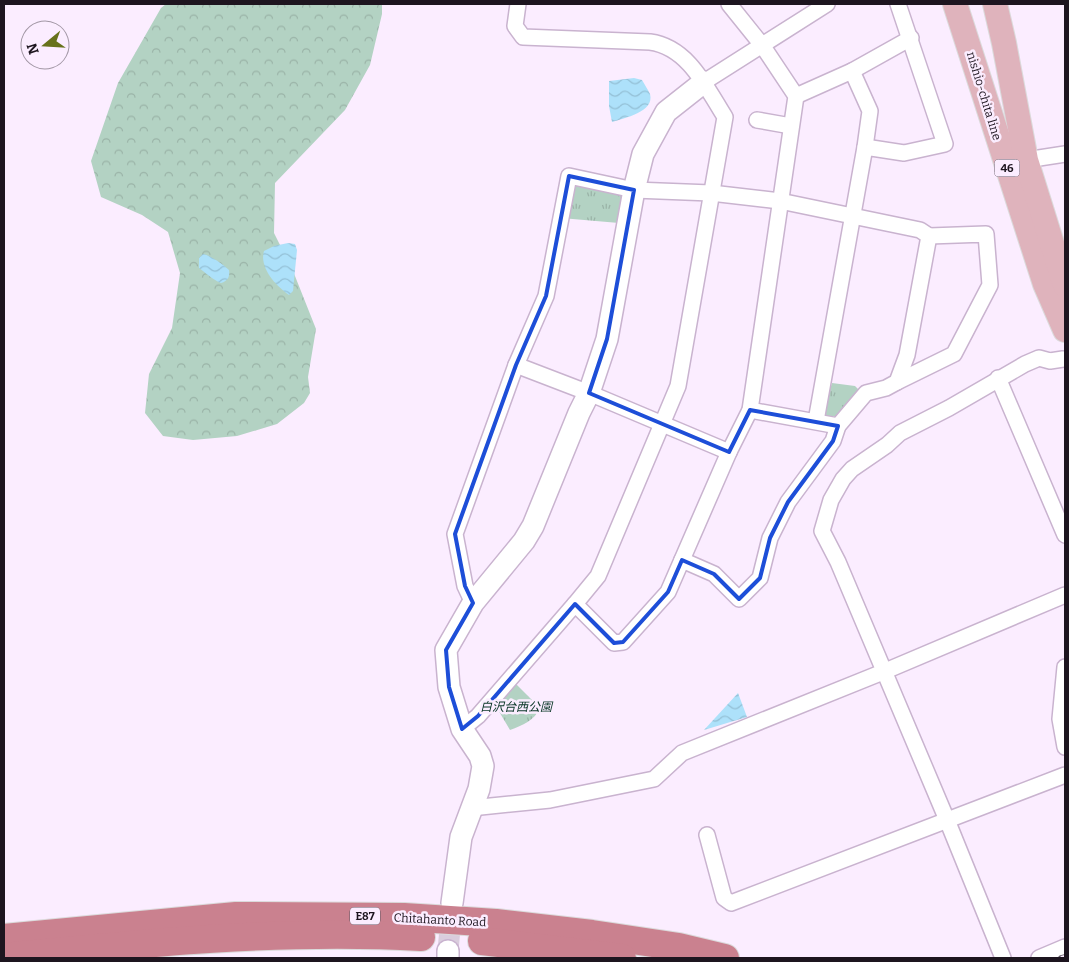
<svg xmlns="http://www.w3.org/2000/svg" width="1069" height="962" viewBox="0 0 1069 962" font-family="Bitter,'Noto Sans JP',serif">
  <defs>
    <pattern id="forest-crowns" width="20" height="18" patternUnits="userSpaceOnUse" patternTransform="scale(1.25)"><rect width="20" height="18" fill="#b3d2c3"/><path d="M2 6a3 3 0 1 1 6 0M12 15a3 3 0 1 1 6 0" fill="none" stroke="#9ab3a7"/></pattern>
    <pattern id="park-tufts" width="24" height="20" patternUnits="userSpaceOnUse" patternTransform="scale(1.25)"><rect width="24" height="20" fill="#b3d2c3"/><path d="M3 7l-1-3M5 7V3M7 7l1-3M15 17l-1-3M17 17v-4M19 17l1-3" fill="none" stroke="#9ab3a7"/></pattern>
    <pattern id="water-waves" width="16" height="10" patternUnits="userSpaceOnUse" patternTransform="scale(1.25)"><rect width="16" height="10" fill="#ade1fa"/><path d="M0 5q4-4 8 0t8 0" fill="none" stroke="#94c0d6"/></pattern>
  </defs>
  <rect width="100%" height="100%" fill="#fbedff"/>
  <polygon fill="url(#forest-crowns)" points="166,4 382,4 382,14 370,65 345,110 275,183 274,233 293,271 316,329 308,377 310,393 304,403 277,424 237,436 193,440 163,436 145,413 149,374 172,328 180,273 168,232 142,215 101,197 91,161 118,83 161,8"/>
  <g fill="url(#park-tufts)">
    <polygon points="569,176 624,192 619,223 561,218"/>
    <polygon points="832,383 855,386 859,390 840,416 822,416"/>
    <path d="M512 680 540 708C534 721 523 725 510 730L494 703Z"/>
  </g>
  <g fill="url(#water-waves)">
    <path d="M634 78 642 80C645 85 648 90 650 94 655 112 624 118 612 122L609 106V81Z"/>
    <path d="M288 243 295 244 297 250 293 291 289 295C276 286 259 268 264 251L274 246Z"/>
    <path d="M203 254C210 255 224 265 229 270 230 277 228 281 221 283 213 280 206 273 199 268V258Z"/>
    <polygon points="738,693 747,717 704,730"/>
  </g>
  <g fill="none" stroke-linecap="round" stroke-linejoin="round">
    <polyline stroke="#dacddd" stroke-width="21" stroke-dasharray="21 11" stroke-linecap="butt" points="448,951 452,906"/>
    <g stroke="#c9b3cf" stroke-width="18">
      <g id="street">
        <path d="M518 4 515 26 523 37 650 42C688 47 706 87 725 117L678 386 598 576 575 604"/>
        <polyline points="852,71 870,111 865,147"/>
        <polyline points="704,82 827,4"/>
        <polyline points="796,96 852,71 911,38"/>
        <polyline points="757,120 791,126"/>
        <polyline points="1026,160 1065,154"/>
        <polyline points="516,365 589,393 729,452"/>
        <polyline points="998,378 1065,535"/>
        <polyline points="897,382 954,354 990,285 986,234 929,236"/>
        <polyline points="750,410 838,426"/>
        <polyline points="816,421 865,147 904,153 945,144 898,4"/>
        <polyline points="473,603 465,586 455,534 516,365 546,296 569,176 634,190 711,193 780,201 920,230 929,236 907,355 897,382 886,388 866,393 838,426 833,441 788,502 770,538 760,578 739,599 714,574 682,560"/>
        <polyline points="1065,667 1060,719 1065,747"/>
        <polyline points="462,729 478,716 575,604 614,643 623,642 668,592 729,452 750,410 796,96 762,45 729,4"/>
        <polyline points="471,808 550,800 654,779 682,753 883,672 1065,595"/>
        <polyline points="707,835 724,898 731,903 1065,775"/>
        <polyline points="1003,958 947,820 838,562 822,531 831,500 843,479 852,469 887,445 900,433 949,408 1025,364 1039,358 1050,361 1063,359"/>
        <polyline points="1039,958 1065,947"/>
      </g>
    </g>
    <g stroke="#c9b3cf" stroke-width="24">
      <g id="secondary">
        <polyline points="452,903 461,837 479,789 483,766 480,756 462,729 449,687 446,650 473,603 524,541 533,526 579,413 589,393 607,339 634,190 643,154 666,112 704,82"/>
        <polyline points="448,958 448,951"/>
      </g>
    </g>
    <g stroke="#dbdadb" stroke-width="26">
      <g id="primary">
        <polyline points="955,4 1045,284 1065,330"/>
        <polyline points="995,4 1004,43 1026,160 1065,285"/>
      </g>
    </g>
    <g stroke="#dbdadb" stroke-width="30">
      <g id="highway">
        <polyline points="4,938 236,916 404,917 496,923 592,934 679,947 725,958"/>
        <polyline points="482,941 622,958"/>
        <path d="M4 957C143 943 282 929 421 937"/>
      </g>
    </g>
    <use href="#street" stroke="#fff" stroke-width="15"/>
    <use href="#secondary" stroke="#fff" stroke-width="21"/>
    <use href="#primary" stroke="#dfb3bc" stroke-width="24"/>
    <use href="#highway" stroke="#ca818f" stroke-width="28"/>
    <g stroke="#625864" stroke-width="5.5">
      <polyline id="rail" points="1061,958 1065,957"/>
    </g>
    <use href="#rail" stroke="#fbedff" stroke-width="4" stroke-dasharray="11" stroke-linecap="butt"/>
  </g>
  <path fill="none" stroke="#1d4ed8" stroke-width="4" stroke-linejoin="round" d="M569 176 634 190 607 339 589 393 729 452 750 410 838 426 833 441 788 502 770 538 760 578 739 599 714 574 682 560 668 592 623 642 614 643 575 604 478 716 462 729 449 687 446 650 473 603 465 586 455 534 516 365 546 296Z"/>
  <g text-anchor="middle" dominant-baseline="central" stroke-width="5" stroke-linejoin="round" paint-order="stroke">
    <g fill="#fbedff" stroke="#605662" stroke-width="1">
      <rect x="994.5" y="159.5" width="25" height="17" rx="4"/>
      <rect x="350" y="907.5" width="30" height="17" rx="4"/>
    </g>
    <g font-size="11" font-weight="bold" fill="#1d151f">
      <text x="1007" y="168">46</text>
      <text x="365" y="916">E87</text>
    </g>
    <g font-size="12" fill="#1d151f" stroke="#fbedff">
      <text transform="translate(984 96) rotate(73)">nishio-chita line</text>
      <text transform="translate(440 920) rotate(3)">Chitahanto Road</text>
    </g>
    <g font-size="12" font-style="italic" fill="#083525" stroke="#fbedff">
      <text x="516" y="707">白沢台西公園</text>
    </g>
  </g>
  <rect width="1069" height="962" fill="none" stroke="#1d151f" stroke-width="10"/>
  <g transform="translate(45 45) rotate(252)"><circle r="24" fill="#fbedff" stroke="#a297a5"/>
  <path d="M0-4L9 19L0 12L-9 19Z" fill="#67721b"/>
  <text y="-8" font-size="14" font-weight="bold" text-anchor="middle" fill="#1d151f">N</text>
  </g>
</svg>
